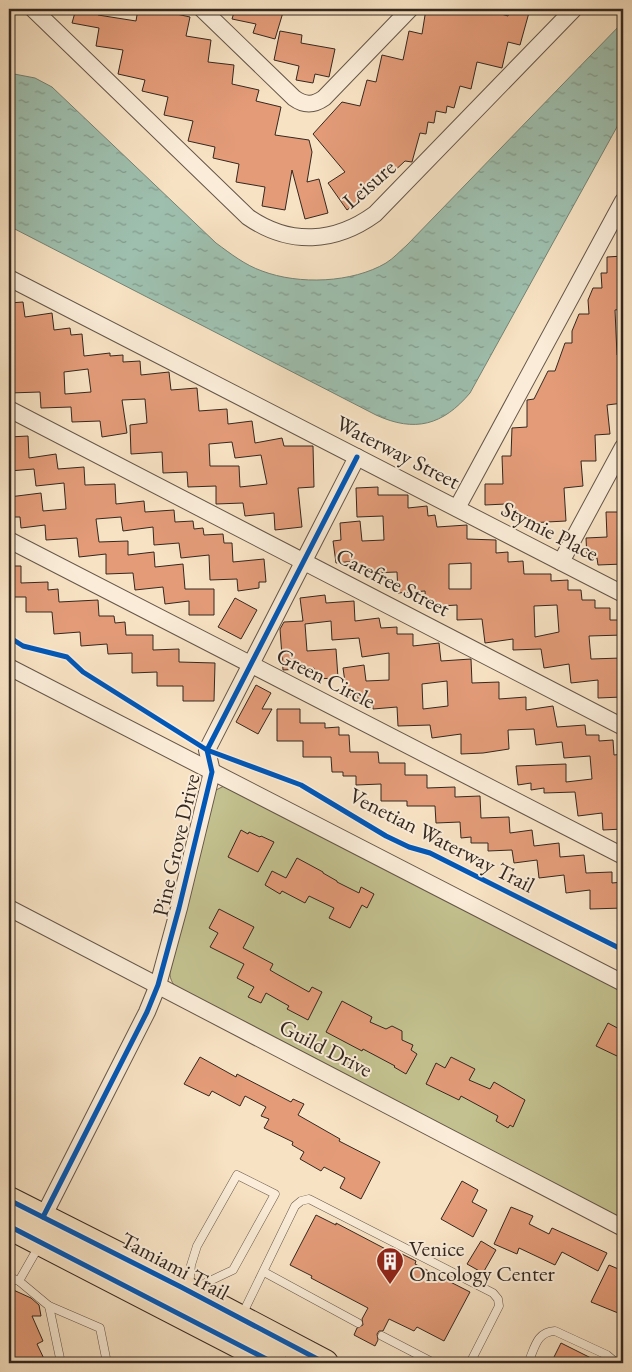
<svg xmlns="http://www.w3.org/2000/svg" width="632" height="1372" viewBox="0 0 632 1372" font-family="'EB Garamond',serif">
  <defs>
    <pattern id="water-ripples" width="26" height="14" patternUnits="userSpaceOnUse" patternTransform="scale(1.25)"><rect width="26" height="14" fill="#9ebfae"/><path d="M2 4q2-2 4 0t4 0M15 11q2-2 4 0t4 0" fill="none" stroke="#829b8d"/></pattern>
  </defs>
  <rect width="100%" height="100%" fill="#f7e2c3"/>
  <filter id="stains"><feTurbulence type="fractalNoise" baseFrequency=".004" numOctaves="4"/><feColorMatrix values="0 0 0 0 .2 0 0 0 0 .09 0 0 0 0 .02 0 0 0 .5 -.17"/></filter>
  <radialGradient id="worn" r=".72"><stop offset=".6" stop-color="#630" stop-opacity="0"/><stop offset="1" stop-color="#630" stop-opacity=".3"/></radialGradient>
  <path fill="#c3c18f" stroke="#7c7458" d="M224 786 623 990V1220L178 990C172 983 169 978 170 969L214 791Z"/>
  <path fill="url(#water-ripples)" stroke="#748375" d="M623 22V116L470 393C443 425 415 433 376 415L9 226V73L35 78 52 87 216 243C231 254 245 265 262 271 299 285 352 283 386 263 394 258 400 251 407 245Z"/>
  <g fill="#e39b78" stroke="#342820" fill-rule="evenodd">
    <polygon points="76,9 100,9 98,15 136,21 138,9 163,9 163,11 190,17 186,36 211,40 208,62 234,65 232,84 259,90 256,101 281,107 275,135 309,140 312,152 307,182 319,179 328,213 305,219 292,170 285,210 262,206 265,187 236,182 239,164 213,158 215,147 188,141 193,121 164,115 168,97 142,91 145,80 118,74 123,50 96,46 99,28 72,23"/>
    <polygon points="235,9 284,9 275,39 253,33 256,24 232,19"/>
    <polygon points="426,9 484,9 508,16 510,9 530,9 520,45 508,42 502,68 477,62 471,89 460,86 454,108 447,106 446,113 436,111 434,123 428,122 426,134 420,133 412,162 405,161 374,190 347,210 328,183 345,172 313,134 342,102 360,106 367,80 376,82 382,55 403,60 409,31 422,34"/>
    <polygon points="280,31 302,35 301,43 335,49 329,77 315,74 313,83 296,80 299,66 274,60"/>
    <polygon points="623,256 623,309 615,310 617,355 623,355 623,403 607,405 610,434 595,435 596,461 581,461 583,486 564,488 566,521 528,523 528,516 506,517 506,504 485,505 485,484 503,484 502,456 511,456 512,428 527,427 527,400 534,399 548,371 555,371 565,343 572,343 572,331 579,314 589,314 588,300 593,288 602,288 601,273 607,273 607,257"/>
    <path d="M23 302 25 317 52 313 54 330 70 328 71 335 82 334 84 356 110 353V356L123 355V362L140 361 141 375 169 372 171 390 197 388 199 411 227 409 228 424 252 421 255 443 282 438 284 446H313L314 487 298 488 302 527 275 530 274 513 245 516 243 503 216 504V486L188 487 187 472 163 473 162 452 131 454 130 425 147 423 145 399 122 400 127 433 102 437 100 421 72 422 71 407 41 408 40 392 9 393V303ZM88 369 91 392 65 394 64 372ZM232 442 235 458 261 455 267 484 240 487 239 466H210L209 444Z"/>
    <polygon points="28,436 29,458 56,454 58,469 84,467 85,485 115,484 116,504 144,501 145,512 174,510 175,522 193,521 194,529 203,528 204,535 223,534 224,543 232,543 233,562 264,559 266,582 259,582 259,588 238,591 237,579 210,580 209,555 181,558 179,543 154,545 153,527 123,531 121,517 96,519 99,542 128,541 128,555 154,552 155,567 183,564 185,589 214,589 214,615 189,615 189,601 165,604 163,587 135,590 133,573 106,574 106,554 79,557 77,538 46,540 45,525 21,528 20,517 9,517 9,497 41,493 43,511 66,509 64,483 36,486 34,469 9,471 9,437"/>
    <path d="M378 487V495H408V508L427 506 428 516 435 515 437 527 467 525V539L496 540V553L508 552V562L523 561 524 574H551V581L568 580V590H581L582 600H595V608H610V620H623V635L589 636 591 659 621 658 622 697 598 698V680L571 683 569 664 544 668 541 649 513 650V639L485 643 482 619 457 620V605L426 607 425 591 398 593 397 572 368 573V569L356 570 355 561 336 563 333 541 341 540 340 523 360 521 362 541 384 540 383 516 357 517 356 488ZM471 563V589H449V564ZM557 605 559 632 535 637 534 606Z"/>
    <polygon points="606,512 623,512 623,564 598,565 597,558 587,558 586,538 607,537"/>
    <polygon points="9,566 21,566 21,583 48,582 48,590 58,589 59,602 98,600 99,616 114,616 115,623 125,622 126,635 153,635 153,650 179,649 179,662 215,663 214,701 183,701 183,686 157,686 157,672 132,673 132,653 108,654 107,644 81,646 80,632 54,634 52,612 26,612 26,597 9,597"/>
    <path d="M325 595 326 603 354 601 355 621 379 618 381 628 397 627V634H413V646L439 643 441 661 471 659 472 683 499 682V699L526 697V710L553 706 557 727 585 725 586 735H599V741L613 740 614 755 623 754V829L603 830 602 813 578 816 575 792 544 793V788L531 790V783L518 785 516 766 566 764V782L592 779 590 756 564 758 562 742 536 745 534 729 508 730 509 749 483 753 461 754V734L432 738 430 725 398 726 397 707 373 709 372 698 358 700V694L347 696 343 668 364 665 366 681 389 680V653L362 657 359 638 332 640 331 621 305 624 307 651 336 649 338 678 314 679V668L283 670 280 629 284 622 303 621 300 598ZM447 681 448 706 423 709 422 684Z"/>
    <polygon points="235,598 257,610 241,639 218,627"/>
    <polygon points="256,685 271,693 262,709 272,709 258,734 236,722"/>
    <polygon points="277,709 300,709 300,723 325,723 325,728 339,727 339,735 349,735 350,752 378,752 379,763 405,763 405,775 427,775 427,788 455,787 455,797 480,796 481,818 509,817 510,833 532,830 534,846 559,843 560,857 584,855 586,873 612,872 612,883 623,882 623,908 590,909 590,890 566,893 564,875 539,878 537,860 514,863 512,850 488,851 488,843 471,843 471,837 461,838 460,822 436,823 435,806 407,806 407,801 381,801 381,784 356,785 356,776 343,776 343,772 332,772 331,757 303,757 303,741 277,741"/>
    <polygon points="241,830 248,834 249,832 260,837 261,836 274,842 258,872 228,857"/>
    <polygon points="297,858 323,872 323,873 337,881 337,882 359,893 361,887 374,894 367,908 362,905 350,928 329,918 334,908 309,896 305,903 282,891 280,894 265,885 272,871 286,878"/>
    <polygon points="219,909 254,927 243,948 273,964 270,970 275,973 309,992 312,987 322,992 308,1020 287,1009 289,1006 266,993 261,1003 248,997 254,987 237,978 244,964 210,947 218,933 209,928"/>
    <polygon points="342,1001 372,1017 370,1022 386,1029 392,1026 402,1031 402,1040 413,1045 411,1050 417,1054 406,1074 394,1067 395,1066 363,1049 362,1051 326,1032"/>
    <polygon points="608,1023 623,1031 623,1053 619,1051 617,1056 596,1046"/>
    <polygon points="200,1057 236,1077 237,1074 291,1102 293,1099 304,1104 298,1115 340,1139 339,1141 380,1162 361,1199 340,1188 345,1178 324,1167 321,1171 300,1159 304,1152 292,1145 293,1142 264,1128 269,1119 261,1116 266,1107 245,1096 240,1106 212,1091 209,1096 184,1084"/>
    <polygon points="451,1057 475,1069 469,1080 490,1089 494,1082 525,1100 513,1127 510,1125 508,1128 496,1121 498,1116 461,1096 459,1100 426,1084 436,1063 445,1068"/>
    <polygon points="462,1181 478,1190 472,1202 487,1210 473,1237 441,1219"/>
    <polygon points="511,1207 533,1216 529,1224 549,1234 552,1228 607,1253 598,1271 562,1252 555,1265 519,1248 517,1254 494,1244"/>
    <polygon points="316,1215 336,1225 336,1223 397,1255 398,1252 416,1261 415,1264 470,1292 444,1341 417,1327 414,1331 389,1319 383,1331 379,1331 377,1334 378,1340 375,1346 354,1335 357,1328 363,1325 362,1319 368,1308 311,1278 312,1276 290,1265"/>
    <polygon points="481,1241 496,1250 483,1273 467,1264"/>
    <polygon points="609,1265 623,1271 623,1275 619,1285 623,1287 623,1315 591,1302"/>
    <polygon points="9,1288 31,1298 39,1305 41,1316 32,1316 43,1341 37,1344 46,1363 9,1363"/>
    <polygon points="561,1343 601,1363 551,1363"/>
  </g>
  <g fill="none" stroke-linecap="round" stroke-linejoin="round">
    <g stroke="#655649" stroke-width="9">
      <g id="lane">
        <polyline points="264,1272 358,1323"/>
        <polyline points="9,1277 19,1281 49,1306 61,1363"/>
        <polyline points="19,1281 39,1246"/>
        <polyline points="189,1287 191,1265 197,1246 237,1175 275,1194 233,1270 195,1288"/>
        <polyline points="49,1306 100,1328 107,1363"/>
        <polyline points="242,1315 295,1206 301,1201 309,1199 493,1293 498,1299 499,1306 470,1363"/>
        <polyline points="382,1336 434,1363"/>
        <path d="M528 1363C535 1348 536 1332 555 1331L607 1355 614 1361V1363"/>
      </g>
    </g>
    <g stroke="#655649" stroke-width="18">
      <g id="street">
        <path d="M33 9 248 217C290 246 335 243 375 214L574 9"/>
        <path d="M202 9 294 98C305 106 314 105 324 98L410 9"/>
        <polyline points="9,278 623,594"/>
        <polyline points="9,409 623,727"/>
        <polyline points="457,508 623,201"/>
        <polyline points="9,540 623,856"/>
        <polyline points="561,562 623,447"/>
        <polyline points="9,667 623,983"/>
        <polyline points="9,908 623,1228"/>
        <polyline points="43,1217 147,1012 158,985 179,908 212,772 207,750 357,457"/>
      </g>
    </g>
    <g stroke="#342820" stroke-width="28">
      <g id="primary">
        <polyline points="9,1200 181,1287 325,1363"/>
        <polyline points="9,1226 274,1363"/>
      </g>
    </g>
    <use href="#lane" stroke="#faecd8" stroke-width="8"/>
    <use href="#street" stroke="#faecd8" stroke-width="16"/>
    <use href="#primary" stroke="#f7e2c3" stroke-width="26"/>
    <g stroke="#faecd8" stroke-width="8">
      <g id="cycleway">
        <polyline points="9,637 23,646 67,657 83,672 207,750 301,785 386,836 409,847 430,853 623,950"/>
        <polyline points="9,1200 181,1287 325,1363"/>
        <polyline points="43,1217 147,1012 158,985 179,908 212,772 207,750 357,457"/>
        <polyline points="9,1226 274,1363"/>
      </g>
    </g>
    <use href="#cycleway" stroke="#0057b8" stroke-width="5"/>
  </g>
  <defs>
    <g id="building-pin" transform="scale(1.4375)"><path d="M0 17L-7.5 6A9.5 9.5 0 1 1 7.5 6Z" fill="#8f2418" stroke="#faecd8"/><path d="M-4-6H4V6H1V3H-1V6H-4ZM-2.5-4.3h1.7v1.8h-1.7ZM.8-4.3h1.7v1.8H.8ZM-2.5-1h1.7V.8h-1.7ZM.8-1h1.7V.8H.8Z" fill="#fff"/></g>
  </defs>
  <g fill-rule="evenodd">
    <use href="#building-pin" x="390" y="1261"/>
  </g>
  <g text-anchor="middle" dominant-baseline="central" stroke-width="4" stroke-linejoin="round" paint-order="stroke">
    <g font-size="22" fill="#342820" stroke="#faecd8">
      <text transform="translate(369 184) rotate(-41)">Leisure</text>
      <text transform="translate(398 452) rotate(27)">Waterway Street</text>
      <text transform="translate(550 531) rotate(27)">Stymie Place</text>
      <text transform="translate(393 582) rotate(27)">Carefree Street</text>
      <text transform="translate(326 678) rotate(27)">Green Circle</text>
      <text transform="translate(442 840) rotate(27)">Venetian Waterway Trail</text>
      <text transform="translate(176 845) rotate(-77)">Pine Grove Drive</text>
      <text transform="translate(326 1048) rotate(27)">Guild Drive</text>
      <text transform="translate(175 1266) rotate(28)">Tamiami Trail</text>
    </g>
    <g font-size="22" fill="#342820" stroke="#faecd8" text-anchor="start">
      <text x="409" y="1248">Venice<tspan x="409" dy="25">Oncology Center</tspan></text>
    </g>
  </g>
  <rect width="632" height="1372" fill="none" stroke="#f7e2c3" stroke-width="30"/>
  <rect x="10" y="10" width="612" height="1352" fill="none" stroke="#342820" stroke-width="2.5"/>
  <rect x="15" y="15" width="602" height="1342" fill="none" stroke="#342820"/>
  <rect width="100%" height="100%" filter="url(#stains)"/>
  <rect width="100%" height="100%" fill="url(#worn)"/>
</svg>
